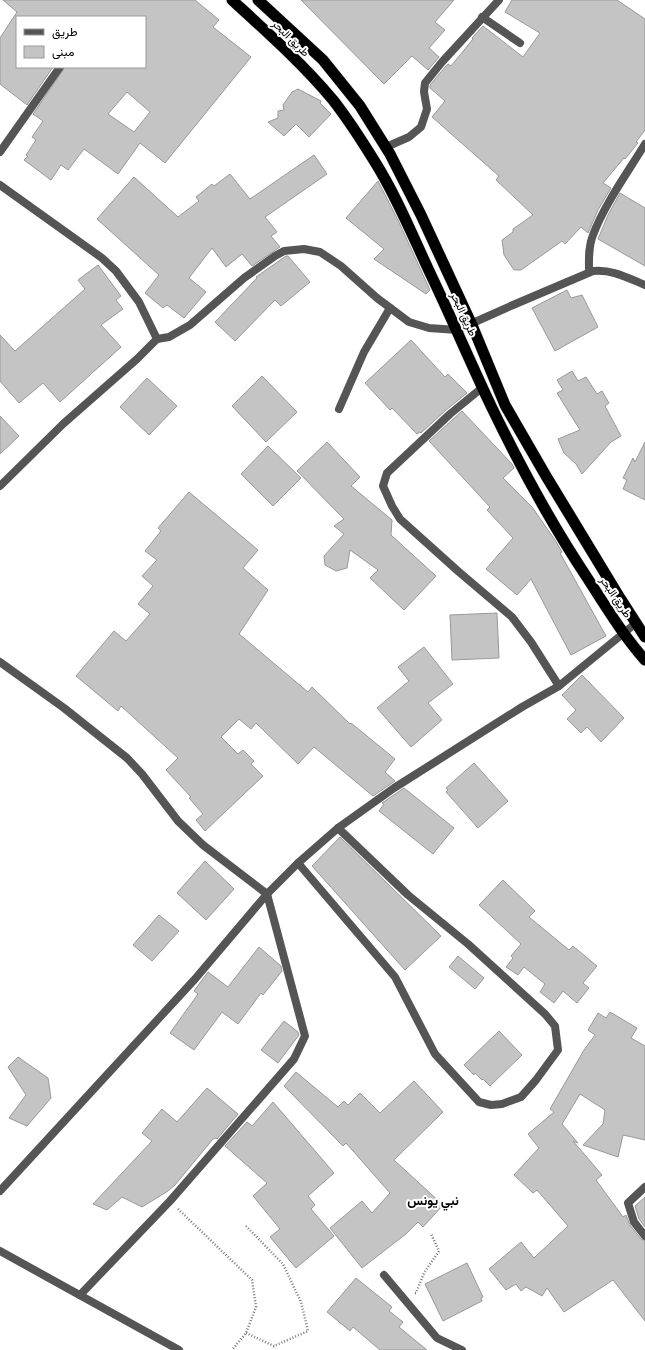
<svg xmlns="http://www.w3.org/2000/svg" width="645" height="1350" viewBox="0 0 645 1350" font-family="'PT Sans Narrow',Vazirmatn,sans-serif">
  <rect width="100%" height="100%" fill="#fff"/>
  <g fill="#c4c4c4" stroke="#999" fill-rule="evenodd">
    <path d="M3 0H195L219 20 213 27 251 57 165 163 140 143 118 174 84 149 68 170 61 165 51 180 24 160 28 156 26 155 36 140 32 137 43 121 33 114 65 67H145V17H17V67H53L27 105 0 84V38L17 12ZM127 92 150 112 134 132 108 114Z"/>
    <polygon points="301,0 454,0 435,22 445,30 429,48 439,57 428,70 412,56 384,84"/>
    <polygon points="512,0 617,0 645,19 645,130 636,142 638,143 625,159 624,158 603,183 611,188 598,210 588,233 581,227 565,244 562,241 521,270 514,270 504,255 502,240 513,232 513,229 533,215 496,180 499,176 432,117 445,101 430,88 430,85 446,66 448,64 451,66 473,39 472,38 483,26 523,57 540,33 505,12"/>
    <polygon points="298,89 321,101 320,103 331,114 309,137 296,124 284,136 268,122 278,118 278,111 284,110 283,105 292,92"/>
    <polygon points="314,155 327,174 265,217 277,232 271,236 280,247 252,266 242,254 226,267 212,248 189,278 206,292 184,318 167,305 163,308 145,293 159,275 97,219 134,177 178,217 199,201 196,197 212,184 214,186 230,174 250,199"/>
    <polygon points="378,181 398,220 430,290 426,294 374,259 384,249 346,218"/>
    <polygon points="620,193 645,208 645,266 598,239 608,215"/>
    <polygon points="286,256 288,256 310,282 281,306 275,300 235,341 215,322 257,278 256,277"/>
    <polygon points="98,265 121,296 116,300 123,309 101,325 121,347 60,402 43,383 19,403 0,381 0,335 15,351 85,289 78,280"/>
    <polygon points="567,290 571,298 582,295 598,327 555,351 532,308"/>
    <polygon points="411,340 445,377 448,374 467,393 446,410 421,433 420,432 417,434 392,408 390,410 365,383"/>
    <polygon points="572,371 578,381 586,377 597,394 602,391 609,403 605,406 621,436 611,442 582,474 576,464 564,453 558,439 580,430 557,393 563,390 557,380"/>
    <polygon points="262,376 297,412 266,442 232,406"/>
    <polygon points="147,378 177,406 149,435 120,407"/>
    <polygon points="462,411 512,464 514,468 503,478 532,507 555,540 562,552 560,553 606,636 571,655 531,579 517,595 486,569 513,538 487,510 490,507 429,441"/>
    <polygon points="0,416 19,436 0,454"/>
    <polygon points="327,442 360,477 351,486 392,520 391,535 436,576 404,610 370,578 378,570 350,550 347,568 336,571 325,565 324,556 344,534 334,526 344,519 297,471"/>
    <polygon points="645,442 645,500 623,489 627,480 623,478 633,458 635,462"/>
    <polygon points="268,446 301,478 273,506 241,474"/>
    <polygon points="189,492 258,550 243,568 268,590 239,634 308,692 312,687 350,724 351,723 395,759 385,772 395,781 373,796 314,747 298,764 256,723 251,729 239,719 221,737 238,754 243,750 254,761 251,764 263,776 205,831 196,820 203,814 189,798 191,797 166,770 178,758 121,706 118,711 76,676 114,631 126,641 150,614 138,604 153,586 142,576 157,560 145,551 161,531 158,528"/>
    <polygon points="497,613 499,658 452,660 450,615"/>
    <polygon points="424,647 453,684 428,703 442,720 411,747 377,708 409,681 398,667"/>
    <polygon points="582,675 624,718 601,742 587,727 581,733 567,719 576,710 562,695"/>
    <polygon points="474,763 508,801 478,828 446,792 448,790 446,788"/>
    <polygon points="404,788 454,828 433,854 379,811 384,804 382,803"/>
    <polygon points="340,837 441,936 405,970 312,866"/>
    <polygon points="205,861 234,889 206,920 177,893"/>
    <polygon points="503,880 535,911 529,917 569,950 573,946 597,966 583,983 589,988 577,1003 563,991 554,1003 540,992 545,984 524,967 518,975 506,967 513,958 511,956 521,944 479,905"/>
    <polygon points="159,915 179,931 152,961 133,945"/>
    <polygon points="259,947 281,966 282,971 263,995 261,993 238,1024 222,1012 194,1050 170,1033 198,994 194,991 208,972 228,987"/>
    <polygon points="458,956 484,978 475,989 449,967"/>
    <polygon points="610,1012 637,1028 631,1038 645,1046 645,1140 623,1135 618,1157 583,1145 603,1124 605,1110 580,1094 562,1124 578,1143 573,1141 602,1175 596,1180 623,1217 626,1215 630,1225 641,1239 645,1241 645,1321 613,1280 564,1312 547,1288 542,1296 526,1287 521,1291 516,1284 506,1290 489,1269 521,1242 534,1258 568,1226 537,1190 533,1193 514,1175 539,1148 528,1134 554,1112 550,1109 584,1050 595,1035 588,1030 598,1013 606,1018"/>
    <polygon points="284,1021 298,1032 299,1035 278,1063 261,1050"/>
    <polygon points="499,1031 522,1055 490,1086 483,1079 482,1080 475,1073 474,1075 464,1065"/>
    <polygon points="18,1057 48,1078 51,1098 27,1126 9,1118 26,1095 8,1067"/>
    <polygon points="296,1072 338,1107 344,1101 348,1105 360,1093 380,1113 414,1081 443,1112 394,1160 443,1205 423,1227 418,1222 406,1234 362,1268 330,1228 362,1201 372,1213 390,1193 346,1143 343,1146 284,1086"/>
    <polygon points="207,1088 238,1114 217,1139 216,1138 213,1139 175,1185 168,1191 142,1207 122,1197 107,1210 93,1204 152,1141 142,1133 162,1109 177,1122"/>
    <polygon points="273,1102 334,1173 308,1196 315,1205 311,1209 334,1236 296,1268 270,1237 280,1229 253,1196 267,1183 225,1146 247,1122 252,1126"/>
    <polygon points="645,1197 645,1227 639,1219 635,1206"/>
    <polygon points="467,1263 483,1297 481,1298 482,1301 443,1321 425,1284"/>
    <polygon points="356,1278 392,1307 389,1311 403,1322 399,1327 427,1350 380,1350 353,1327 350,1331 327,1312"/>
  </g>
  <g fill="none" stroke-linecap="round" stroke-linejoin="round">
    <g stroke="#dbdbdb" stroke-width="12">
      <g id="trunk">
        <path d="M232 0C267 32 303 64 333 100 348 119 362 141 375 162 397 197 413 237 431 275 452 319 471 364 492 408 520 466 552 525 588 579 606 607 623 635 645 660"/>
        <polyline points="258,0 323,60 360,106 390,154 421,215 472,325 505,405 546,476 620,598 645,637"/>
      </g>
    </g>
    <g stroke="#777" stroke-width="2.5" stroke-dasharray="1 2" stroke-linecap="butt">
      <polyline points="178,1209 252,1280 256,1307 246,1333 232,1350"/>
      <polyline points="415,1293 416,1293 424,1273 439,1251 431,1234"/>
      <polyline points="246,1333 274,1346 308,1331 301,1302 283,1264 246,1226"/>
    </g>
    <g stroke="#555" stroke-width="8">
      <polyline points="482,17 520,43"/>
      <polyline points="386,147 409,137 421,127 427,109 424,92 425,83 442,62 499,0"/>
      <path d="M589 272C589 260 588 247 593 235 604 205 628 172 645 144"/>
    </g>
    <g stroke="#555" stroke-width="8">
      <polyline points="0,152 60,67"/>
      <polyline points="0,185 102,258 116,271 139,302 157,339"/>
      <polyline points="483,387 450,414 387,473 383,486 392,506 400,519 459,572 512,617 531,642 559,686"/>
      <polyline points="339,409 364,352 390,308"/>
      <path d="M0 486 63 424 137 359 157 339 169 337 190 325 244 278 275 256 284 251 304 249 320 252 341 266 377 298 409 322 429 328 457 330 513 305 593 271C612 269 628 278 645 285"/>
      <polyline points="0,662 64,708 127,758 142,774 178,821 203,845 267,894 305,1036 294,1059 170,1201 80,1295"/>
      <polyline points="298,863 395,977 435,1054 479,1102 491,1105 502,1104 521,1097 536,1080 558,1050 555,1026 545,1014 468,944 408,895 338,828"/>
      <polyline points="645,1187 628,1203 634,1222 645,1236"/>
      <polyline points="0,1191 195,979 267,894 298,863 338,828 394,788 522,707 559,686 636,623"/>
      <polyline points="0,1251 179,1350"/>
      <polyline points="384,1275 437,1338 462,1350"/>
    </g>
    <use href="#trunk" stroke="#000" stroke-width="11"/>
  </g>
  <g text-anchor="middle" dominant-baseline="central" stroke-width="4" stroke-linejoin="round" paint-order="stroke">
    <g font-size="11" fill="#000" stroke="#fff">
      <text transform="translate(291 38) rotate(45)">طريق البحر</text>
      <text transform="translate(464 314) rotate(65)">طريق البحر</text>
      <text transform="translate(616 597) rotate(56)">طريق البحر</text>
    </g>
    <g font-size="13" font-weight="bold" fill="#000" stroke="#fff">
      <text x="433" y="1200">نبي يونس</text>
    </g>
  </g>
  <rect x="16" y="16" width="130" height="52" fill="#ffffff" stroke="#999999"/>
  <rect x="24" y="29" width="20" height="6" fill="#555555" stroke="#999999"/>
  <text x="52" y="36" font-size="12" fill="#000000">طريق</text>
  <rect x="24" y="46" width="20" height="12" fill="#c4c4c4" stroke="#999999"/>
  <text x="52" y="56" font-size="12" fill="#000000">مبنى</text>
</svg>
